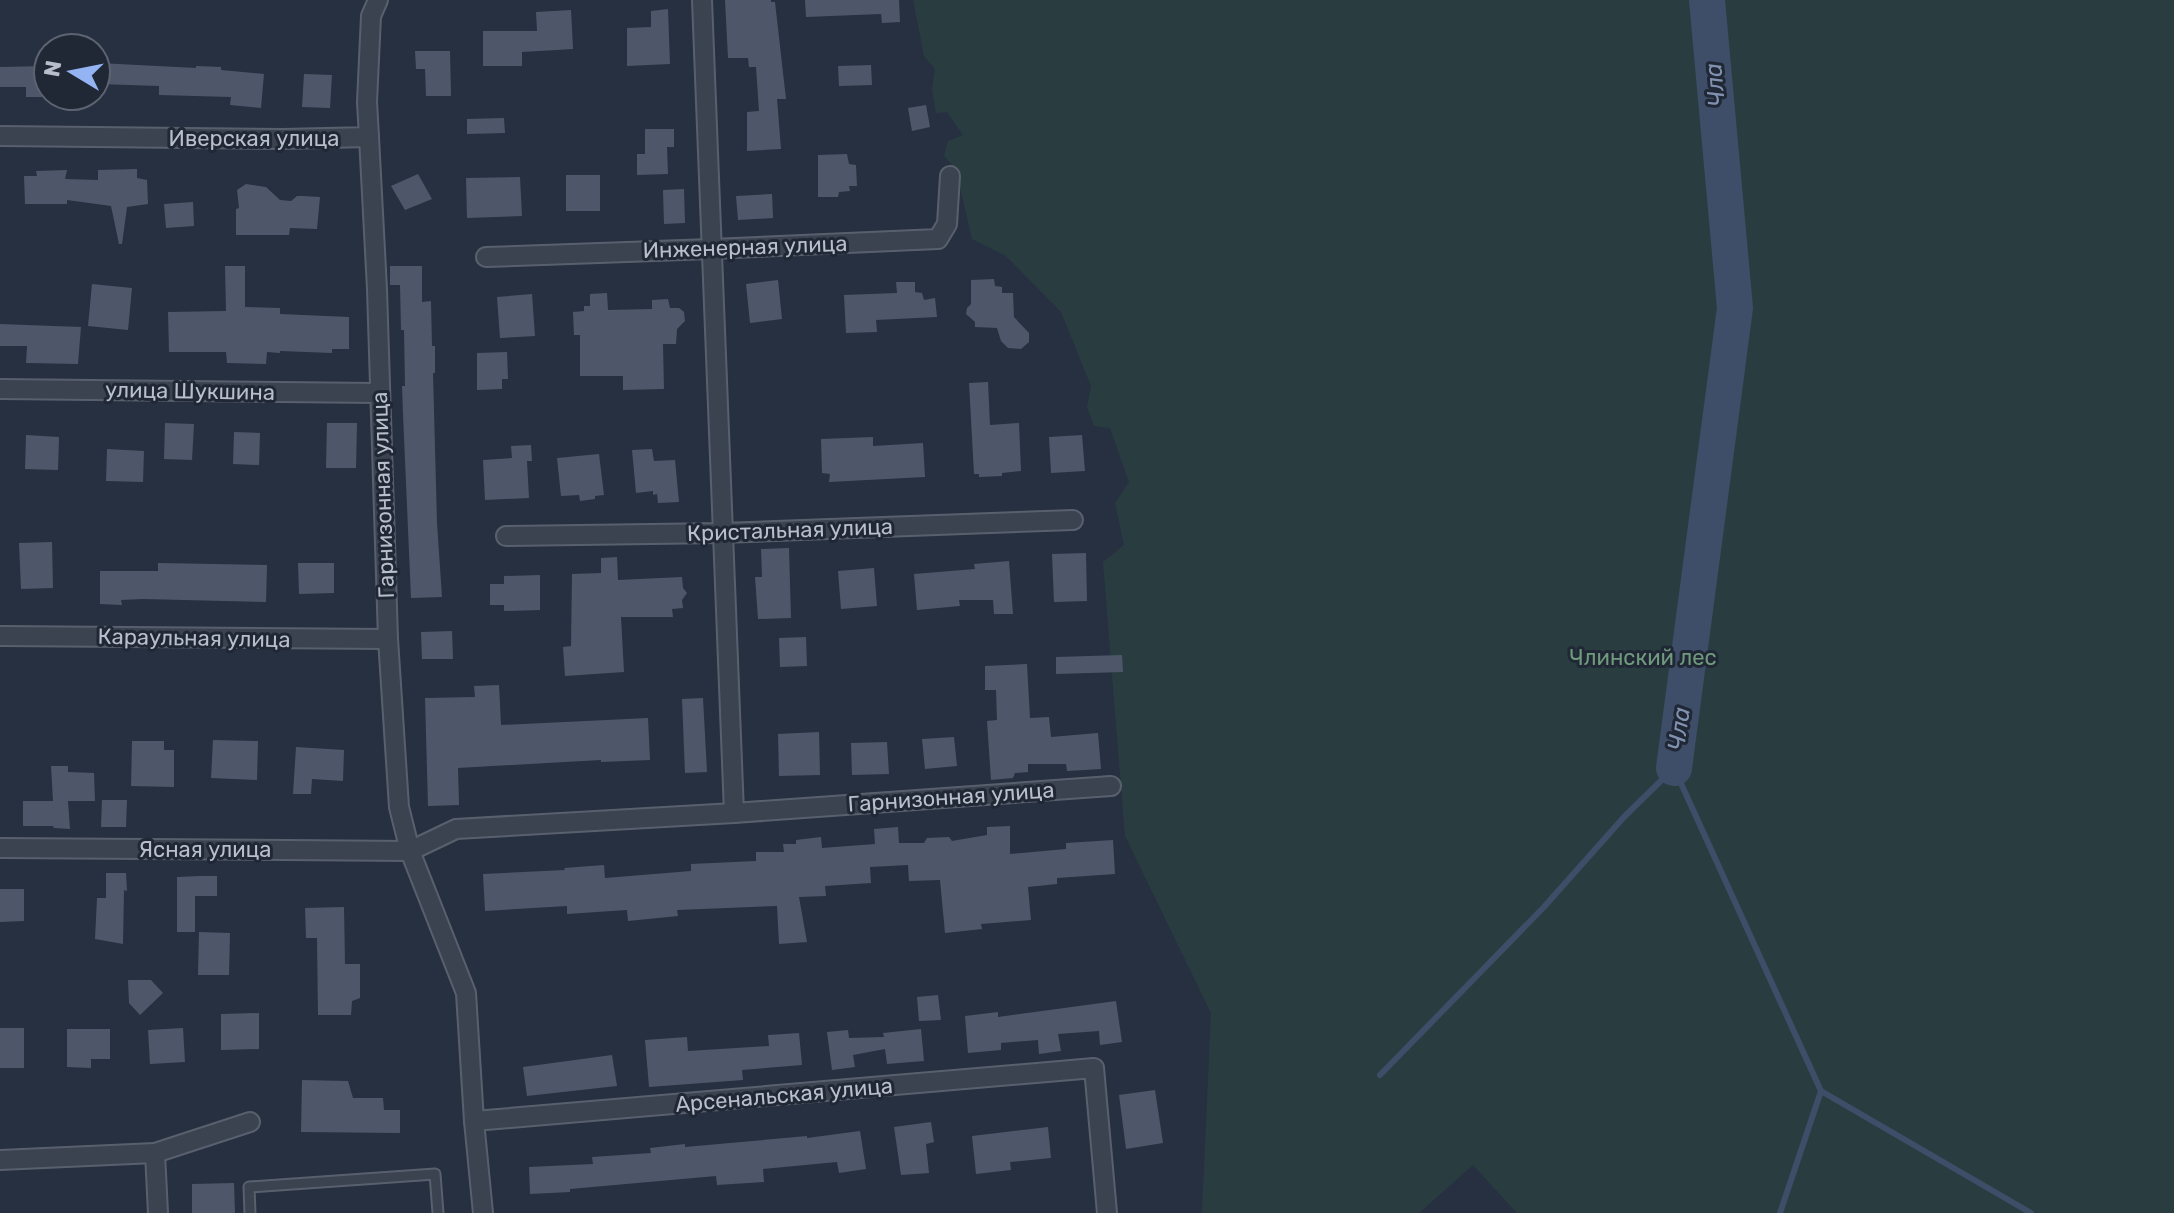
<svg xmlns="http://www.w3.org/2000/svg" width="2174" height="1213" viewBox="0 0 2174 1213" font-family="Rubik,sans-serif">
  <rect width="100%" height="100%" fill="#273040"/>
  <polygon fill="#293d41" points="913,0 2174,0 2174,1213 1517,1213 1473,1165 1419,1213 1202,1213 1211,1013 1125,836 1103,562 1124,545 1115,503 1129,482 1110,428 1094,426 1087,407 1091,386 1061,312 1006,256 972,239 956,169 944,156 948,141 963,135 947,112 936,113 932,90 935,69 924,56"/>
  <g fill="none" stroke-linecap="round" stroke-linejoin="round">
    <g stroke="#3e4d68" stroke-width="6">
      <polyline points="1380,1075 1543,908 1624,817 1674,768 1821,1091 2031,1213"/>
      <polyline points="1780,1213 1821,1091"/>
    </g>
    <polyline stroke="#3e4d68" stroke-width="36" points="1674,768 1735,308 1707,0"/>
  </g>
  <g fill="#4e5769">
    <polygon points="725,0 771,0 771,2 775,2 786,99 777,99 781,149 747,151 747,112 759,111 756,67 749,67 748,58 728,58"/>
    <polygon points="805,0 899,0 900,22 882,23 881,14 806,17"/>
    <polygon points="668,9 670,64 627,66 627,28 651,27 651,11"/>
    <polygon points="571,10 573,49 522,52 522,66 483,66 483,31 537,31 536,12"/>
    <polygon points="415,51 450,51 451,96 426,96 425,69 416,69"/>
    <polygon points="99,63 196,68 196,66 221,67 221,70 264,74 261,108 230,105 231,97 159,95 159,86 99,84"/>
    <polygon points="871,65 872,85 839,86 838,66"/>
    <polygon points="48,66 48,97 26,97 26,87 0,87 0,67"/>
    <polygon points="304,74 332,75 330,108 302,107"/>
    <polygon points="926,105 930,127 912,131 908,108"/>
    <polygon points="504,118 505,133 467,134 467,119"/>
    <polygon points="645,129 674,129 674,147 667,147 668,174 637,175 637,154 645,154"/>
    <polygon points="847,154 849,164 856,165 857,186 849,186 850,191 839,192 838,197 818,197 818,155"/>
    <polygon points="137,169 137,178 147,180 148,204 127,207 122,244 119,244 111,206 67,200 67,204 25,204 24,176 37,176 36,171 67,170 65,179 98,180 98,170"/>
    <polygon points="418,174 432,199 405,210 391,186"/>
    <rect x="566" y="175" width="34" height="36"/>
    <polygon points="520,177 522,216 467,218 466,178"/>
    <polygon points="246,184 266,187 280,200 291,201 297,196 302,196 320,197 317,229 290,228 289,235 236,235 236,209 239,208 237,190"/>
    <polygon points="684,189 685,223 664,224 663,190"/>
    <polygon points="772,194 773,218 738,220 736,196"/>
    <polygon points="193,202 194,226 166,228 164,204"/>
    <polygon points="225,266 245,266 245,307 280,308 280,314 349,317 349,349 332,349 332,353 280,351 280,353 267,352 266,364 227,363 226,352 169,352 168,312 226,311"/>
    <polygon points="390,266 422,266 422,302 431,301 432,346 435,346 435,373 433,373 437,523 442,597 411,598 403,414 402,386 405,386 404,330 401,330 400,285 390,285"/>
    <polygon points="994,279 995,286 1002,287 1002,293 1013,293 1014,317 1029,333 1029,342 1021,349 1008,348 1001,341 997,328 975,327 975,322 966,314 967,308 971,304 971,280"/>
    <polygon points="778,280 782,319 750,323 746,284"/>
    <polygon points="896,282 915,282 915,292 922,293 924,300 935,298 937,317 876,320 877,332 846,333 844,295 897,293"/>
    <polygon points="92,284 132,288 128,330 88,326"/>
    <polygon points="607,293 608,310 652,309 652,300 668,299 670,308 679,308 684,312 685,321 677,329 676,344 663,344 664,389 623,390 623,376 580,376 580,335 574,335 573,312 584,311 584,306 590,306 590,294"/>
    <polygon points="532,294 535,336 500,338 497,297"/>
    <polygon points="0,324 81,327 78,364 26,363 27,346 0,346"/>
    <polygon points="507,352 508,379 502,379 502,389 477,390 477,353"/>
    <polygon points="988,382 990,425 1019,423 1021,471 1002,473 1002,476 979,477 979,474 974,474 969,383"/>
    <polygon points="165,423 194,424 192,460 164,459"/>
    <polygon points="327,423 357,423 356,468 326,468"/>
    <polygon points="234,432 260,433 259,465 233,464"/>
    <polygon points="26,435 59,437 58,470 25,469"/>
    <polygon points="1082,435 1085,471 1051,473 1049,437"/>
    <polygon points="873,437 873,446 923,443 925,477 829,482 830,474 822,473 821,439"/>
    <polygon points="531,445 532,461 527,461 529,498 485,500 483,460 512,458 511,446"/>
    <polygon points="107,449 144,451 143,482 106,481"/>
    <polygon points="652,449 654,461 675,460 679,502 658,503 657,494 653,495 653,491 636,493 632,450"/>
    <polygon points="599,454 604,495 595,496 595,499 580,501 579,495 561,496 557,458"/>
    <polygon points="52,542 53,588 21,589 19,543"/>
    <polygon points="789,548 791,618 758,619 755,577 762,577 761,549"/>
    <polygon points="1086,553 1087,601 1054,602 1052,554"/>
    <polygon points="617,557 618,580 682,577 683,588 687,593 682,600 683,608 672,609 673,617 621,617 624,672 565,676 563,647 571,646 572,574 601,573 601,558"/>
    <polygon points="1009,561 1013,614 994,614 993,600 959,600 960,606 917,610 914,574 975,569 974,564"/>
    <polygon points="158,563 267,565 266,602 143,599 121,600 122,605 100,604 100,571 158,571"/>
    <polygon points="298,563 334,563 334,593 299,594"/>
    <polygon points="874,568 877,606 841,609 838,571"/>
    <polygon points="540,575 540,610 504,611 504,605 490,605 490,584 504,584 504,576"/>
    <polygon points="452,631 453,659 422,659 421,632"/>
    <polygon points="806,637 807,666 780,667 779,638"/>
    <polygon points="1122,655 1123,672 1056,674 1056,657"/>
    <polygon points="1027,664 1030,718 1049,717 1051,737 1098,733 1101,769 1067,771 1066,764 1028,764 1028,772 1015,773 1013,778 991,780 987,721 997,720 996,690 985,690 985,666"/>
    <polygon points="499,685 501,725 648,718 650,760 601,762 601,760 458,768 459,805 428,806 425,698 475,697 474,686"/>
    <polygon points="703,698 707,772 685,773 682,699"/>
    <polygon points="819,732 820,775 779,776 778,734"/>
    <polygon points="954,737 957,766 925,769 922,739"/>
    <polygon points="213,740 258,741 257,780 211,778"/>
    <polygon points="132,741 164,741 164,750 174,750 174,787 131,786"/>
    <polygon points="887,742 889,774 852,775 851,743"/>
    <polygon points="296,747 344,750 343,781 312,779 311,794 293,794"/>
    <polygon points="51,766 68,766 68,772 94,773 95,801 68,801 70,829 54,828 53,826 23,826 23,801 53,801"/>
    <polygon points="102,800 127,800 126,827 101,827"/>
    <polygon points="1010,826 1010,854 1066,849 1066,843 1113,840 1115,874 1057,878 1057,884 1028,887 1031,920 981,924 982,929 945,933 940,880 909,881 908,865 870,867 871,883 825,886 826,896 799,897 807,942 779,944 777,906 677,910 678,916 628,921 627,910 567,914 567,906 485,911 483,874 565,870 564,868 604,865 605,878 691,871 691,864 756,861 756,852 784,852 783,844 796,844 796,840 821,837 822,848 875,844 874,829 898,827 899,843 924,843 927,838 949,837 952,841 987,835 987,827"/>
    <polygon points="106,873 126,873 127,891 124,890 123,944 95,939 97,898 106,898"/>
    <polygon points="199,876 217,876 217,896 195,896 195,932 177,932 177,877"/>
    <polygon points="0,889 24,889 24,921 0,922"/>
    <polygon points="344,907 345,964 360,964 360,998 352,1001 351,1015 318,1015 317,938 306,938 305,908"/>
    <polygon points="199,932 230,933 229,975 198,975"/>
    <polygon points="128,980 151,980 163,993 140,1015 129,1003"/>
    <polygon points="938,995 941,1020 919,1021 917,997"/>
    <polygon points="1116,1001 1122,1042 1100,1045 1099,1031 1058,1034 1061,1051 1039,1054 1038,1040 1001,1043 1001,1050 968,1053 965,1016 998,1012 998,1017"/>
    <polygon points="259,1013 259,1049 221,1050 221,1014"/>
    <rect x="0" y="1028" width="24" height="40"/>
    <polygon points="183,1028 185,1062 150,1064 148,1030"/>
    <polygon points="67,1029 110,1029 110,1059 91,1059 91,1068 67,1067"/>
    <polygon points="921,1029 924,1061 887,1064 885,1049 853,1055 855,1067 832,1070 827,1032 848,1030 849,1038 884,1037 883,1033"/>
    <polygon points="799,1033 802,1065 742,1070 743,1080 649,1087 645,1040 687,1037 688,1051 769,1046 768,1035"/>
    <polygon points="612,1055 617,1086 527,1096 523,1067"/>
    <polygon points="302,1080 348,1081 353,1098 383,1098 384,1110 400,1110 400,1133 301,1132"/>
    <polygon points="1155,1090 1163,1143 1126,1149 1119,1095"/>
    <polygon points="931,1122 934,1142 926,1144 929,1173 901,1175 894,1127"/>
    <polygon points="1048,1127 1051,1158 1010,1162 1011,1170 976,1174 972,1136"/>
    <polygon points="860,1131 866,1169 839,1173 837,1162 763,1169 764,1182 717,1185 716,1176 570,1189 570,1192 530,1194 529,1167 593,1164 592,1157 651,1153 650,1148 685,1144 685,1147 807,1136 807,1138"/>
    <polygon points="234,1183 235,1213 192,1213 192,1184"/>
  </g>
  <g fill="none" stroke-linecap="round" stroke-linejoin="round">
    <g stroke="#59606d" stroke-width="13">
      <polyline id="service" points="250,1213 249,1187 435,1174 438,1213"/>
    </g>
    <g stroke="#59606d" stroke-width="22">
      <g id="minor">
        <polyline points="702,0 734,813"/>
        <polyline points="0,136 283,139 369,137 367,102 371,16 378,0"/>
        <polyline points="486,257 711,249 938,239 947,224 950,176"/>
        <polyline points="0,389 379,393"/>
        <polyline points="506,536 722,533 1073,520"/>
        <polyline points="0,636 388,639"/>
        <polyline points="0,848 410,851 399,807 388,639 377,289 369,137"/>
        <polyline points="474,1121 1094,1068 1107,1213"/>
        <polyline points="155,1153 158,1213"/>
        <polyline points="0,1160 155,1153 250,1122"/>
        <polyline points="483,1213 474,1121 466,993 410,851 456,829 734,813 1111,786"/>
      </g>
    </g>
    <use href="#service" stroke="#3b4250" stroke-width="9"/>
    <use href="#minor" stroke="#3b4250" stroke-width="18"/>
  </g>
  <g text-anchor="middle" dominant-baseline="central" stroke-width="6" stroke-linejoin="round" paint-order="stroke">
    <g font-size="22" fill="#b8beca" stroke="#202735">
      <text x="254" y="138">Иверская улица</text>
      <text transform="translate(745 247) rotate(-2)">Инженерная улица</text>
      <text transform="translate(190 391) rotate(1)">улица Шукшина</text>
      <text transform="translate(383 495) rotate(-92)">Гарнизонная улица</text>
      <text transform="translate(790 530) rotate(-2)">Кристальная улица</text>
      <text transform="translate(194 638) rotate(1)">Караульная улица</text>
      <text transform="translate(951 797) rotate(-4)">Гарнизонная улица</text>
      <text x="205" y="849">Ясная улица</text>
      <text transform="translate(784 1095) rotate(-5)">Арсенальская улица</text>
    </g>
    <g font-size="22" fill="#709a7d" stroke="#202735">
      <text x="1643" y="657">Члинский лес</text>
    </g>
    <g font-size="24" font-style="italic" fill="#8192b0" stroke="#202735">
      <text transform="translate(1715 85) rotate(-95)">Чла</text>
      <text transform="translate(1679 729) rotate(-82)">Чла</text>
    </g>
  </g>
  <g transform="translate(72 72) rotate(280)"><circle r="38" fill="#202735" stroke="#5d6371" stroke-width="2"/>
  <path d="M0-6L14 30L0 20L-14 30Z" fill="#94b3f3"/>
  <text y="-12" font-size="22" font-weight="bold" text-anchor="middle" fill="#b8beca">N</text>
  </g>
</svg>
